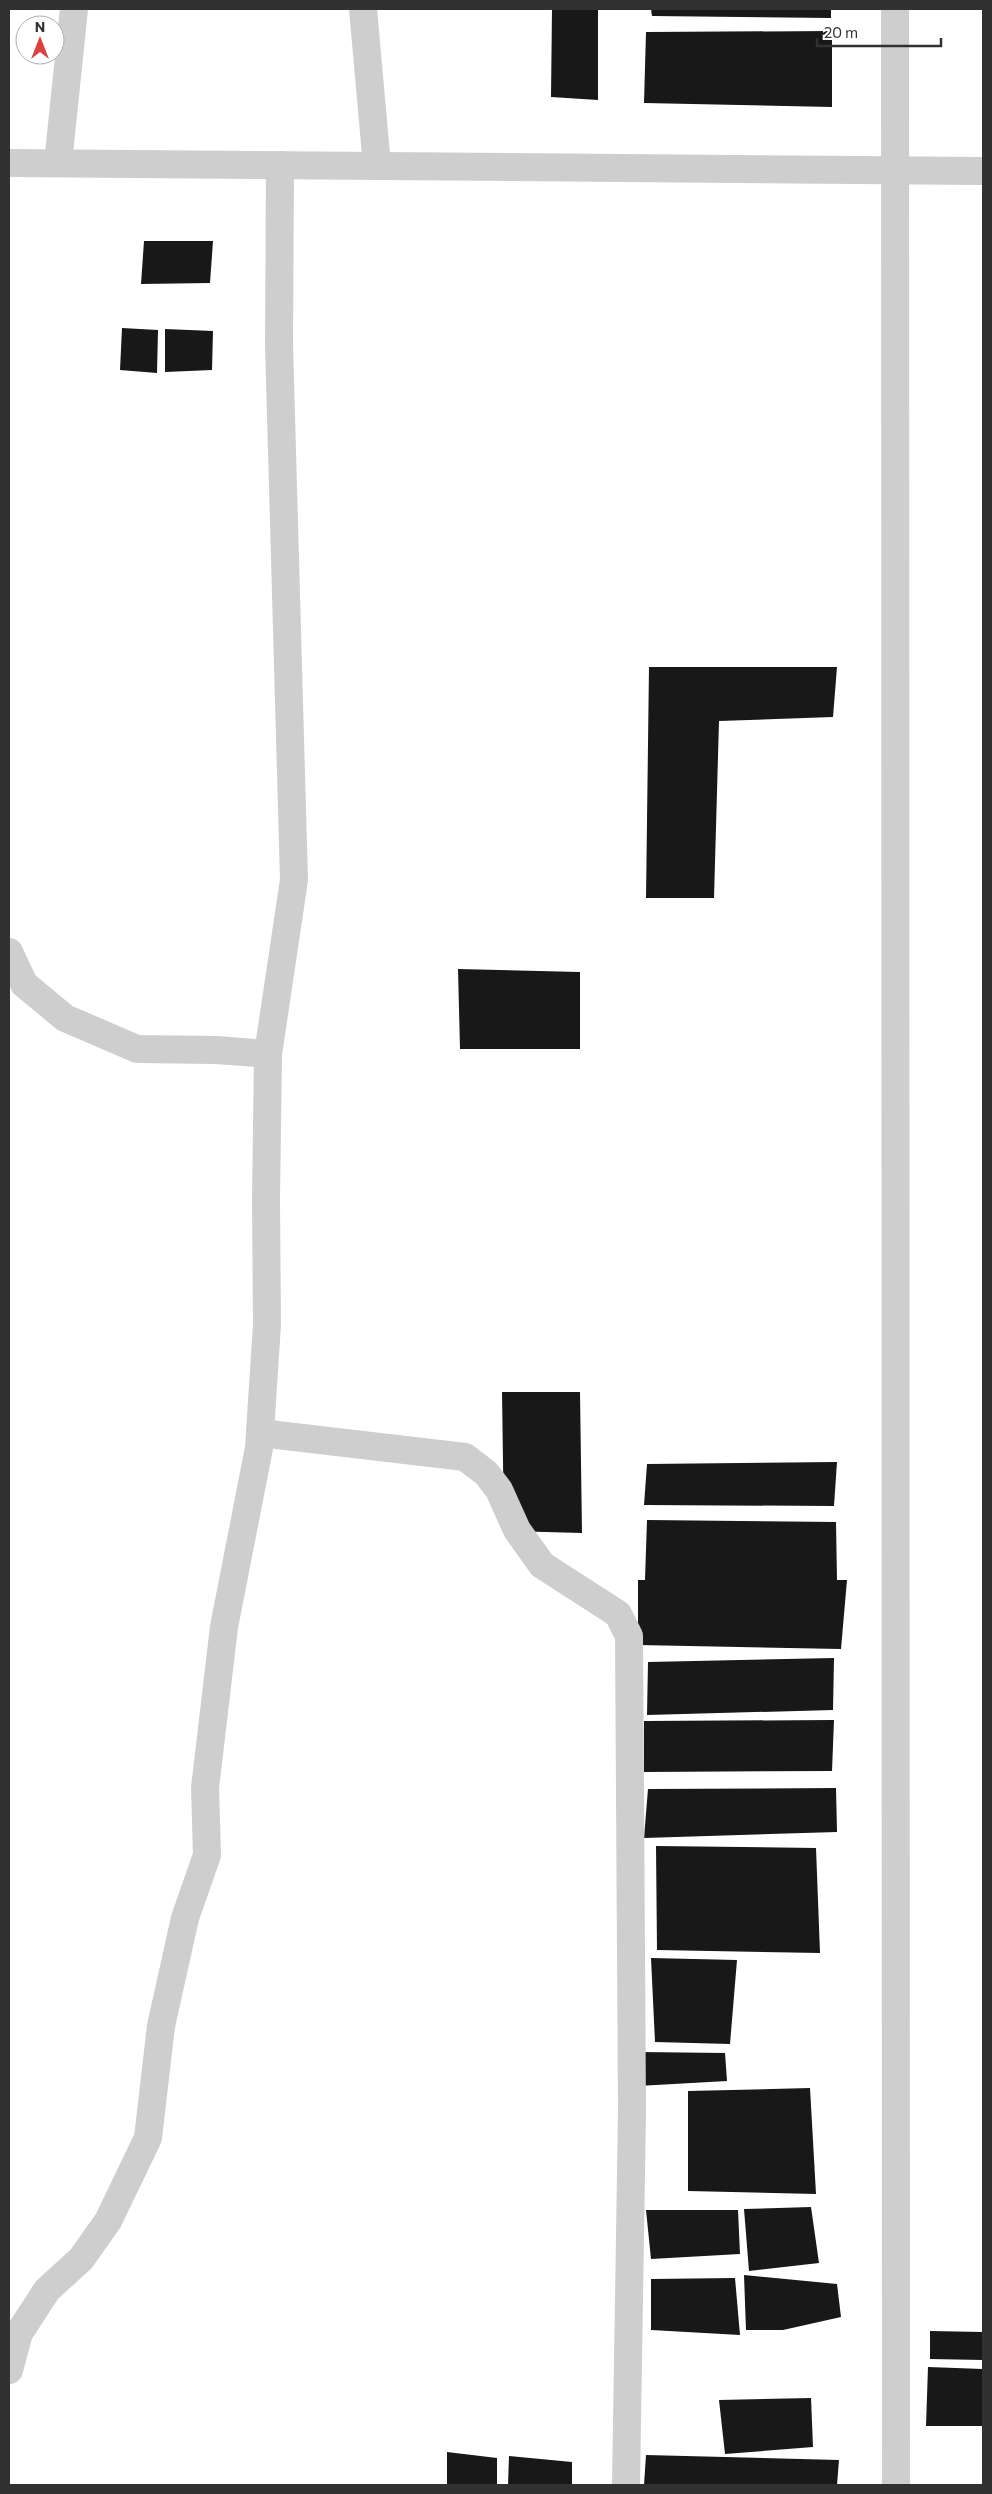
<svg xmlns="http://www.w3.org/2000/svg" width="992" height="2494" viewBox="0 0 992 2494" font-family="Commissioner,sans-serif">
  <rect width="100%" height="100%" fill="#fff"/>
  <g fill="#181818">
    <polygon points="552,9 598,9 598,100 551,97"/>
    <polygon points="651,9 831,9 831,18 652,16"/>
    <polygon points="832,31 832,107 644,103 646,32"/>
    <polygon points="144,241 213,241 210,283 141,284"/>
    <polygon points="122,328 158,330 157,373 120,370"/>
    <polygon points="165,329 213,331 212,370 165,372"/>
    <polygon points="649,667 837,667 833,717 719,721 714,898 646,898"/>
    <polygon points="458,969 580,972 580,1049 460,1049"/>
    <polygon points="502,1392 580,1392 582,1533 504,1531"/>
    <polygon points="837,1462 834,1506 644,1505 647,1464"/>
    <polygon points="647,1520 836,1522 837,1580 847,1580 841,1649 638,1645 638,1580 645,1580"/>
    <polygon points="834,1658 833,1710 647,1715 648,1662"/>
    <polygon points="834,1720 832,1771 644,1772 644,1721"/>
    <polygon points="836,1788 837,1832 644,1838 648,1789"/>
    <polygon points="656,1846 816,1848 820,1953 657,1950"/>
    <polygon points="651,1958 737,1960 730,2044 655,2042"/>
    <polygon points="640,2052 725,2053 727,2081 638,2086"/>
    <polygon points="810,2088 816,2194 688,2191 688,2091"/>
    <polygon points="811,2207 819,2263 749,2271 744,2209"/>
    <polygon points="646,2210 738,2210 740,2254 651,2259"/>
    <polygon points="744,2275 837,2284 841,2317 783,2330 746,2330"/>
    <polygon points="735,2278 740,2335 651,2330 651,2279"/>
    <polygon points="930,2331 983,2332 983,2360 930,2359"/>
    <polygon points="928,2367 983,2369 983,2426 926,2426"/>
    <polygon points="811,2398 813,2447 725,2454 719,2400"/>
    <polygon points="447,2452 497,2458 497,2485 447,2485"/>
    <polygon points="646,2455 839,2460 837,2485 644,2485"/>
    <polygon points="509,2456 572,2462 572,2485 508,2485"/>
  </g>
  <g fill="none" stroke-linecap="round" stroke-linejoin="round">
    <g stroke="#cecece" stroke-width="28">
      <polyline points="363,9 377,166"/>
      <polyline points="895,9 896,2485"/>
      <polyline points="9,163 983,171"/>
      <polyline points="58,163 74,9"/>
      <polyline points="9,952 24,984 65,1018 137,1049 216,1050 268,1054"/>
      <polyline points="260,1433 465,1457 486,1473 499,1490 517,1530 542,1565 618,1614 629,1636 632,2111 626,2485"/>
      <polyline points="9,2370 19,2333 47,2290 81,2259 108,2221 148,2138 161,2026 185,1918 207,1855 205,1788 224,1627 259,1448 267,1324 266,1200 268,1054 294,880 279,344 280,165"/>
    </g>
  </g>
  <rect width="992" height="2494" fill="none" stroke="#313131" stroke-width="20"/>
  <g transform="translate(40 40)"><circle r="24" fill="#ffffff" stroke="#adadad"/>
  <path d="M0-4L9 19L0 12L-9 19Z" fill="#de413d"/>
  <text y="-8" font-size="14" font-weight="bold" text-anchor="middle" fill="#313131">N</text>
  </g>
  <path d="M817 38v8h124v-8" fill="none" stroke="#313131" stroke-width="2.5"/>
  <text x="824" y="38" font-size="15" fill="#313131" stroke="#ffffff" stroke-width="4" paint-order="stroke">20 m</text>
</svg>
